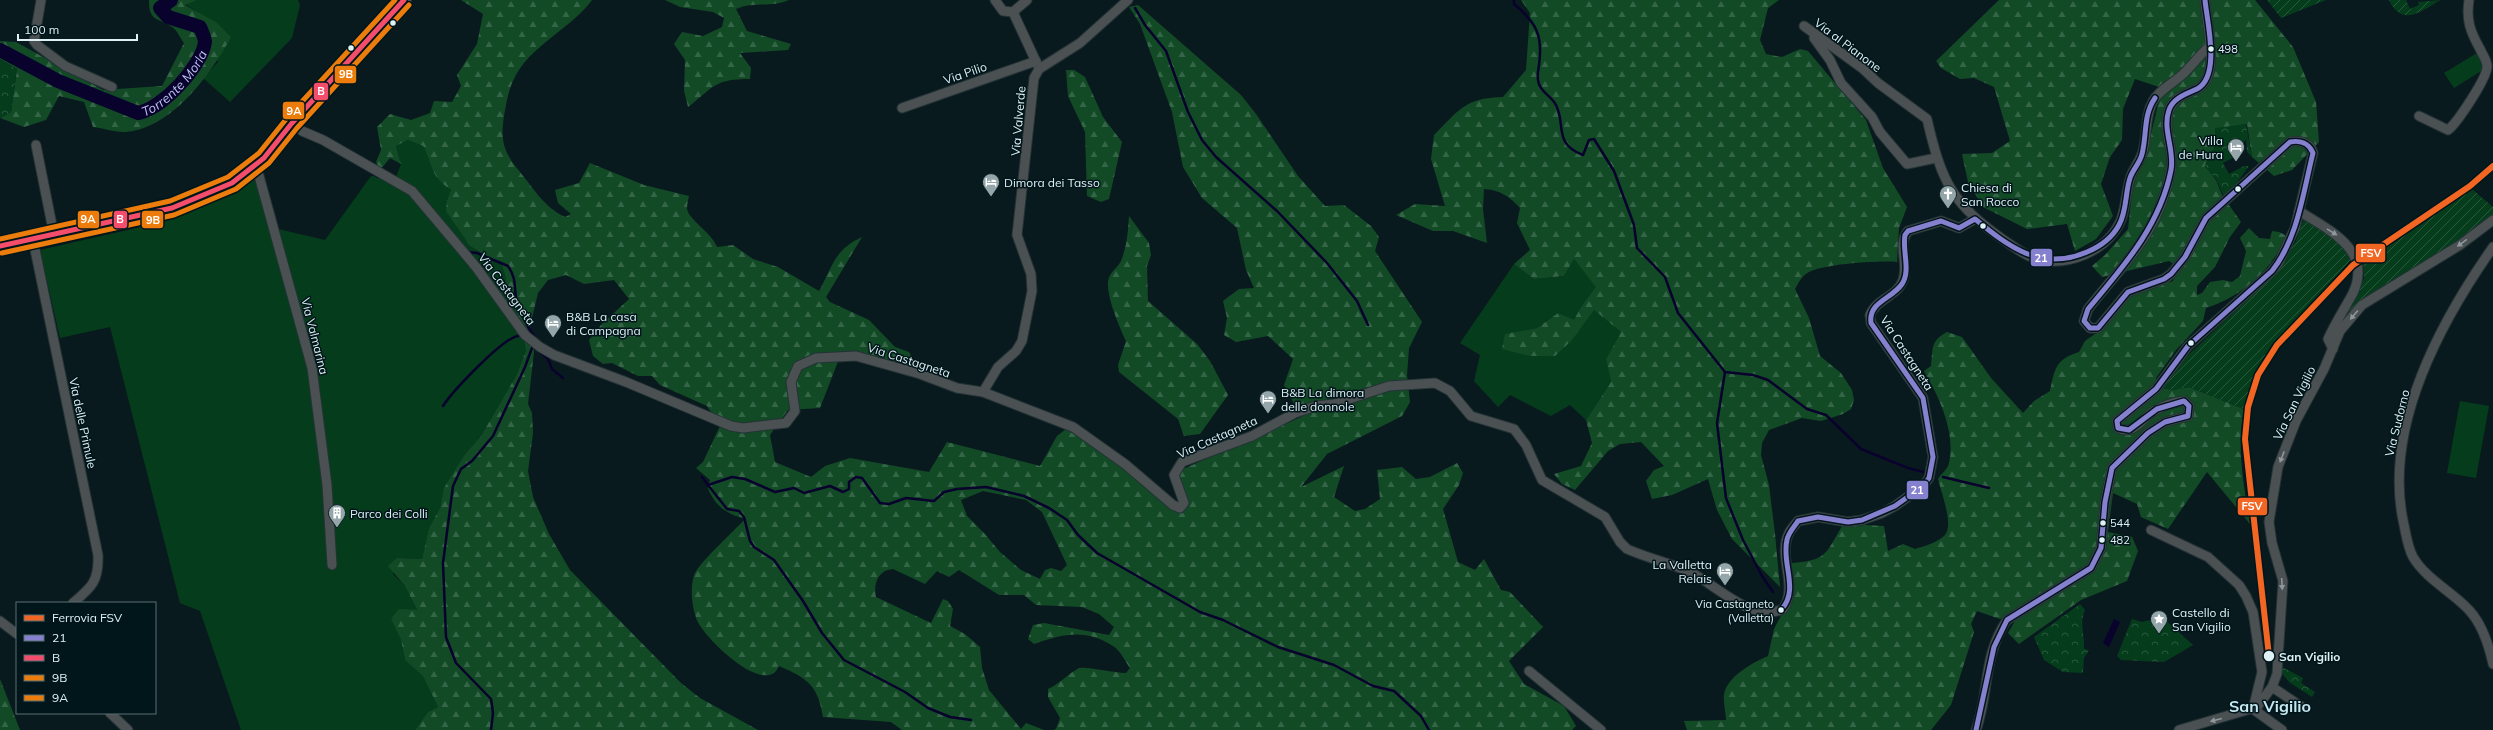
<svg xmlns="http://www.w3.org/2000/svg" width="2493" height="730" viewBox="0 0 2493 730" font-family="Mulish,sans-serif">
  <defs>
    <pattern id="forest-firs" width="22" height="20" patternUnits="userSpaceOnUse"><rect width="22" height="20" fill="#124a26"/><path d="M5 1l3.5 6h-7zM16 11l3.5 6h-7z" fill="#346546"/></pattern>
    <pattern id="park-crowns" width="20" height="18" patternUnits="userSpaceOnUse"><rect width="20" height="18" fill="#053d1c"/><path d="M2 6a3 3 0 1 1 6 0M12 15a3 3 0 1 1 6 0" fill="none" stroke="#295a3e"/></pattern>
    <pattern id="garden-furrows" width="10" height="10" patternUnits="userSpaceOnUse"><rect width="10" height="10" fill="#053d1c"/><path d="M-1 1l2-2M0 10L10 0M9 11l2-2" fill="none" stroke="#295a3e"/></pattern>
  </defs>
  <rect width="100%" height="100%" fill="#091a1e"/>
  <g fill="#053d1c">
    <polygon points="197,0 298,0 300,5 292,38 230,102 203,78 218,62 199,13 185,4"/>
    <polygon points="2477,53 2486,68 2454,88 2444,73"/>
    <path d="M408 140 423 146C434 167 429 175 451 190L447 200V211L470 246 502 265 506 279 503 291 519 318 526 350 517 374 481 436 465 454 445 488 440 508 429 528 422 559 397 558 393 574 405 586 417 610 391 619 401 640 405 660 423 675 438 707 428 712 415 730H241L200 611 180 603 110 327 60 338 40 250 141 227 185 214 253 178 278 229 325 240 371 176 396 177 401 164 396 146Z"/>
    <polygon points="1574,259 1597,287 1581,307 1574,321 1558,313 1537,328 1506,334 1530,356 1594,310 1621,332 1606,359 1611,382 1586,420 1570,405 1551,416 1510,395 1498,407 1474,381 1480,355 1460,343 1514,264 1534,279 1564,276"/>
    <polygon points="2460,401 2489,406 2476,478 2447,473"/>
  </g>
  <g fill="url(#forest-firs)" fill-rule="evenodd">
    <path d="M149 0H197L185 5 217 23 231 37C211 74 170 131 123 132 114 132 103 128 93 127L84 102 59 96 46 120 24 127 0 118 11 112 17 69 0 59V41L16 42 103 90 162 86 184 43C180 38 177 30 172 27 157 17 149 22 149 0Z"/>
    <path d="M461 0H592C570 30 528 46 513 81 508 92 506 104 504 116 500 141 504 153 520 172 534 189 544 207 565 217L571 214 558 203 555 190 579 183 590 163 644 185 689 196C688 200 687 205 687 209 689 220 712 233 717 247L733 245 753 259 778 267 819 291C833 266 834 250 862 237L826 297 830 302 869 320 895 347 909 352 918 368 860 352 839 359 820 408 788 410 770 435 775 462 811 477 825 466 850 458 929 472 947 442 1040 466 1057 436 1066 429 1146 479 1179 513 1181 499 1174 473 1301 417 1284 385 1293 359 1268 336 1236 342 1224 335 1227 318 1223 301 1239 289 1254 288 1246 270 1237 228 1202 198 1183 167 1172 112 1140 24 1129 7 1138 5 1241 95 1256 114 1298 176 1325 206 1344 205 1371 226 1379 237 1375 251 1422 322 1409 348 1407 375 1410 402 1402 416 1327 454 1301 487 1344 466 1334 497 1355 511 1365 509 1380 499 1377 470 1402 467 1416 479 1430 477 1457 463 1463 473 1459 485 1443 509 1458 562 1475 570 1484 559 1501 590 1510 592 1543 627 1509 661 1524 684 1564 706 1576 726 1572 730H1053L1056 729 1060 718 1048 697V689C1059 684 1068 674 1079 668 1084 666 1117 673 1126 673L1130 668C1125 661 1120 650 1113 646 1086 628 1062 634 1034 644L1028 639 1033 625 1044 623 1109 635 1114 627 1099 614 1082 607 1036 605 1024 595H999L959 570 949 577 937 571 925 584 893 569C878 570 873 584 876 597L931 623 943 599 948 601 953 609 950 626 965 634 980 647 982 668 989 690 1021 729 1026 723 1044 730H902L891 722 823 717C818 685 807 678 779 666 778 668 776 672 774 673 754 686 708 640 699 624 692 612 689 586 695 573 702 560 734 531 745 519 726 513 717 508 708 489L710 480 696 468 703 462 720 426 707 406 660 385 652 376H638L612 363 603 364 593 356 589 340 601 325 629 299 614 280 584 284 566 275 548 280 538 293 530 326 534 352 528 404 532 413 533 433 528 471 533 497 549 534 570 570 681 683 700 698 758 730H415L428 712 438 707 423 676 405 660 401 640 391 619 399 609 417 610 405 586 388 566 397 558 422 559 429 528 440 508 444 488 465 454 481 436 517 374 526 350 519 318 503 291 506 279 502 265 470 246 446 211 447 200 451 190C429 175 434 167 423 146L408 140 396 146 401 164 390 158 380 170 376 162 381 150 377 127 390 114 411 120 430 113 434 101 452 102 461 86 457 75 477 44 483 14ZM983 491 1026 500 1042 512 1067 565 1061 571 1051 568 1045 570 1040 579 1021 570 1000 552 984 533 967 516 961 500Z"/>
    <path d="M665 0H789C771 8 753 1 736 9L747 31 791 44 788 50 740 53 751 68 750 79C714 79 714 87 688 107L684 91 685 60 674 44 682 32 703 36 722 27 724 18 713 12 680 7Z"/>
    <path d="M1521 0H1779L1768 8 1760 40 1766 54 1782 57 1800 49 1808 51 1866 120 1883 168 1907 207 1899 228 1897 262C1881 260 1817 264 1806 274 1801 277 1798 284 1795 289L1809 318 1820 356 1841 373 1852 390 1854 400 1851 409 1843 414 1821 421 1802 418 1769 430 1762 443 1761 455 1769 485 1775 534 1780 587 1732 539 1717 510 1708 479 1672 495 1652 499 1646 481 1654 470 1664 466 1641 442 1620 444 1608 451 1575 490 1562 484 1554 474 1581 466 1592 443 1586 420 1611 382 1606 359 1621 332 1594 310 1571 341 1555 356H1530L1502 349 1505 334 1537 328 1558 313 1574 320 1581 307 1596 287 1574 259 1564 276 1534 279 1514 264 1530 250 1517 223 1520 208C1509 196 1500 190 1484 189L1483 209 1487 243 1453 231H1433L1396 215 1415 204 1445 206 1431 159 1434 135C1459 110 1465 98 1503 97L1526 70 1530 13Z"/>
    <path d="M1999 0H2255L2293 47 2316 102 2319 142 2292 170 2274 176 2252 157 2247 124 2215 129V146L2205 166 2216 180 2222 195 2241 222 2230 237 2215 267 2197 286V295L2202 293 2210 282 2223 280 2232 282 2240 276 2246 251 2240 238 2249 228 2259 238 2270 239 2272 231 2279 232 2287 236C2270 271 2243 296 2206 308L2203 321 2176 350 2156 378 2162 388 2173 390 2189 387 2244 409C2236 448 2244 486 2250 524L2207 472 2168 529 2141 517 2137 504 2113 493 2108 532 2132 537 2138 551 2127 581 2081 600 2019 644 2008 633 2022 609 2000 619 1977 611 1971 624 1974 632 1951 705 1931 730H1687L1684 721 1726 720C1726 713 1723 701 1724 695 1726 677 1754 662 1768 656L1774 629 1784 610 1792 586V563C1827 560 1825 555 1842 526L1865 525 1884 526 1888 551 1903 544 1915 549C1925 546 1936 543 1944 536 1955 527 1941 492 1938 479 1941 474 1948 469 1949 463 1956 432 1939 397 1924 371L1931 366C1933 349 1930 341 1947 332L1962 337 1991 378 2023 413 2034 401 2050 391C2055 368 2055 360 2079 352L2085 341 2102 329 2123 301 2144 290 2173 281 2179 268 2169 261 2102 277 2092 266 2105 255 2128 229 2133 184 2146 155 2162 88 2135 79 2123 109 2122 140 2110 157 2101 184 2113 216 2096 239 2075 251 2067 224 2027 229 1983 207 1968 182 1962 154 1992 153 2010 141 1994 87 1974 78 1960 79 1941 68 1936 61Z"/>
    <polygon points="1066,70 1074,70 1085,77 1103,117 1122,142 1109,199 1101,202 1087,196 1085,132 1068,96"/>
    <path d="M1129 216 1149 243 1151 255 1147 266 1148 301 1197 344 1210 361 1228 395 1200 434 1184 436 1178 419 1119 372 1118 365 1126 341C1119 326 1107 298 1108 282 1109 272 1117 269 1121 261 1127 246 1128 232 1129 216Z"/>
    <polygon points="0,679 20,730 0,730"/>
  </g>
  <g fill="url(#park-crowns)">
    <polygon points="0,59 17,69 11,112 0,118"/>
    <polygon points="2246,124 2252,157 2247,152 2246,139 2234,157 2223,163 2229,174 2244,166 2249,166 2225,199 2216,179 2204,166 2215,146 2215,128"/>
    <path d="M2080 604 2085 610C2079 623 2085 635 2084 649L2089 650 2084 658 2083 673 2063 672 2044 660 2034 637Z"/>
    <polygon points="2158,618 2164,619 2193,645 2164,662 2121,660 2117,656 2132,619 2142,622"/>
    <polygon points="2282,667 2303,678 2301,683 2315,692 2312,697 2289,682 2280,671"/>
  </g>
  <g fill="url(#garden-furrows)">
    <polygon points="2267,0 2326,0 2281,18"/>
    <path d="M2389 0H2406L2410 9 2419 5 2418 2 2440 0C2422 11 2402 28 2389 0Z"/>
    <polygon points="2472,189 2493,207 2493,218 2459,243 2369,296 2342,326 2364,278 2363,262 2406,231"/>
    <polygon points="2304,218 2339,242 2351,260 2266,354 2252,379 2244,409 2189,387 2173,390 2162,388 2183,360 2275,274 2296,241"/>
  </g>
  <polygon fill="#09022d" points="2114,619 2120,622 2109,647 2103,643"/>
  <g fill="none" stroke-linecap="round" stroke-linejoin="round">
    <g stroke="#09022d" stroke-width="2.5">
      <path d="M1514 0V4C1537 23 1543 36 1539 65 1538 71 1536 80 1540 86 1543 93 1552 97 1556 105 1566 124 1553 144 1583 155L1589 140 1594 139 1614 171 1634 225 1637 248 1665 277 1678 313 1725 372 1753 375 1768 380 1807 409 1826 415 1861 449 1908 468 1927 473"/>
      <polyline points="1135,8 1145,25 1166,51 1188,112 1202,140 1216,157 1277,211 1327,263 1357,301 1368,325"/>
      <polyline points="370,172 378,177"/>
      <path d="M468 252 477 253 508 266C518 281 513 288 517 302 521 314 527 326 534 336"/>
      <polyline points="535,348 548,359 552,369 563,378"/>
      <polyline points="1725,372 1717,423 1726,498 1743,540 1762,576 1773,592"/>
      <path d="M443 406C452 392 504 336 519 336"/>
      <polyline points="702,477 708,485 732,477 745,479 775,492 794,488 804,493 830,486 843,492 849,489 849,482 856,477 862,478 880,503 889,504 906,498 934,501 944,492 957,489 986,487 1024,496 1049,508 1067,520 1078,535 1097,553 1200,612 1223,620 1278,647 1334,665 1373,686 1394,691 1421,716 1429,730"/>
      <polyline points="1943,477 1989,488"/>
      <polyline points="708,485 727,509 739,511 744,517 750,541 754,547 774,560 803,601 822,633 844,660 905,692 928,708 950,717 971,720"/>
      <polyline points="491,730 493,713 491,699 456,663 446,637 443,563 453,486 461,469 472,461 493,436 525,367 533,345"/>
    </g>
    <path stroke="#09022d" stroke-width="14" id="s1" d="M0 50 58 81 138 113C162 109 202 66 205 42 205 38 202 32 200 27L168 17 160 8 171 0"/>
    <g stroke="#243336" stroke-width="11">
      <g id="street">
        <polyline points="41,0 34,41 37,45 65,66 112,87"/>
        <polyline points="995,0 1003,11 1013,12 1027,0"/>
        <polyline points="1013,12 1038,66"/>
        <path d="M1804 26 1862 68 1878 83 1927 119C1942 184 1952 204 2008 243 2016 248 2024 255 2034 258 2066 268 2107 252 2121 220 2126 207 2126 192 2130 179 2132 170 2139 163 2142 154 2148 138 2144 117 2153 101 2159 90 2173 83 2182 75 2192 66 2199 55 2209 47"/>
        <polyline points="1814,38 1830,60 1841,83 1872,117 1880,132 1907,164 1936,158"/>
        <polyline points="902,108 1036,61"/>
        <path d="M2419 116 2448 130C2457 123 2488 77 2487 66 2487 60 2482 54 2480 49 2470 31 2466 20 2469 0"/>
        <path d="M292 123 302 131 323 140 412 191 476 267 525 335 540 347 554 355 626 382 731 426 743 428 786 423 795 411 791 382 798 366 816 358 856 356 920 374 957 388 983 392 1073 427 1125 464 1173 505 1180 508 1184 503 1174 475 1182 462 1252 436 1295 413 1316 406 1334 404 1389 386 1435 383 1450 391 1471 416 1514 429 1526 445 1542 480 1605 517 1620 542 1627 549C1647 558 1670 563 1690 572 1715 584 1753 624 1783 609 1799 586 1777 557 1789 533 1791 529 1795 525 1798 521L1818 517 1848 522 1862 520 1882 513 1895 506 1923 486 1929 478 1933 457 1923 398 1871 323 1870 315C1876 299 1898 296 1903 280 1909 264 1897 245 1908 231L1941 221 1959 228 1975 219"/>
        <polyline points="36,145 54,235"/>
        <polyline points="256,165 312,368 327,485 332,565"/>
        <path d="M2299 211C2329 230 2373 250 2353 293 2345 308 2335 323 2328 339L2333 349"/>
        <path d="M33 240 98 555C99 581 92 587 73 603"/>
        <path d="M2493 247C2439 324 2382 429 2404 525 2406 535 2408 548 2413 557 2426 579 2451 591 2468 609 2481 622 2489 646 2493 664"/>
        <polyline points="983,392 998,367 1016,351 1022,341 1032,291 1031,274 1017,235 1034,78 1039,69 1080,43 1128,0"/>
        <polyline points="2151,530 2208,557 2239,585 2246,596 2253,612 2262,672 2253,709"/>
        <polyline points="0,621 17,634"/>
        <polyline points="1529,671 1601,730"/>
        <polyline points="2272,687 2302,707"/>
        <polyline points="2253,709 2282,730"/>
        <polyline points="110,713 128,730"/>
        <path d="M1976 730C1990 692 1982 657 2007 620L2091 568 2101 548 2105 502 2112 468 2148 433 2165 422 2188 416 2189 406 2184 401C2174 402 2163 406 2154 411 2142 418 2134 436 2118 428L2117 421 2156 389 2188 346 2272 271 2279 262 2295 228 2313 153C2310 142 2299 140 2290 142L2206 218 2185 257 2171 274 2164 279 2128 292 2098 328H2090L2084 321 2088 309C2126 261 2158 234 2171 170 2175 150 2162 131 2169 110 2175 95 2189 94 2200 87 2220 73 2206 22 2205 0"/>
        <polyline points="2179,730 2257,707 2272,687 2277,674 2283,581 2272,543 2269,522 2278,467 2296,421 2324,369 2340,331 2362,305 2460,245 2493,220"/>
      </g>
    </g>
    <g stroke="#243336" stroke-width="16">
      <polyline id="primary" points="0,246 172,208 232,183 264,158 292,123 404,0"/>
    </g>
    <use href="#street" stroke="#4b5053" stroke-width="9"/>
    <use href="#primary" stroke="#525a5f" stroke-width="14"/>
    <g stroke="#01161b" stroke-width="8">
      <g id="bus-1">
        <path d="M1781 610C1800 590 1781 563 1787 540 1788 533 1794 527 1798 521L1818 517 1848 522 1862 520 1895 506 1923 486 1929 478 1933 457 1923 398 1871 323C1868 302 1892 299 1902 284 1911 270 1902 251 1905 235L1908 231 1941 221 1959 228 1975 219C2009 247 2041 272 2087 252 2099 247 2112 238 2119 225 2127 211 2125 193 2130 178 2133 169 2140 163 2142 154 2147 135 2143 115 2155 98"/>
        <path d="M1976 730 1994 647 2007 620 2091 568 2101 548 2105 502 2112 468 2148 433 2165 422 2188 416 2189 406 2184 401 2157 409 2129 430 2118 428 2117 421 2156 389 2188 346 2272 271C2298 238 2303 193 2313 153 2309 143 2300 140 2290 142L2206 218 2185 257 2171 274 2164 279 2128 292 2098 328H2090L2084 321 2088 309C2123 267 2160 226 2171 170 2175 150 2162 130 2169 110 2173 98 2186 94 2197 89 2221 76 2207 22 2205 0"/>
      </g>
    </g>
    <g stroke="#01161b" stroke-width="8">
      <polyline id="bus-2" points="0,246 172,208 232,183 264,158 292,123 404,0"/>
    </g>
    <g stroke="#01161b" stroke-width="8">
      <polyline id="bus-3" points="2,253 174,215 236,189 269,163 297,128 409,5"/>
    </g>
    <g stroke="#01161b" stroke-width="8">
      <polyline id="bus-4" points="0,239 170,201 228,177 259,153 287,118 395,0"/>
    </g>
    <use href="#bus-1" stroke="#8681ce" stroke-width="5"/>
    <use href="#bus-2" stroke="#f44d6c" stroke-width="5"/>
    <use href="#bus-3" stroke="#ec7c0c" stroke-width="5"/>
    <use href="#bus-4" stroke="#ec7c0c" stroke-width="5"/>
    <g stroke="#01161b" stroke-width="9">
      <polyline id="rail-1" points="2269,656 2245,439 2248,407 2258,375 2277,345 2353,265 2470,186 2493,166"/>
    </g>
    <use href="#rail-1" stroke="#f26522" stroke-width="6"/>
  </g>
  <defs><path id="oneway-solid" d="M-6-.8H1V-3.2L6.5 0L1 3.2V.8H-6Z"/></defs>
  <g fill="#8e989c">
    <use href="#oneway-solid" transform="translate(2332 232) rotate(32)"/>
    <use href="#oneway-solid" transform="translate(2462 243) rotate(144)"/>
    <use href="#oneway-solid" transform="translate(2354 315) rotate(130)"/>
    <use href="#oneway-solid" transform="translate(2282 457) rotate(111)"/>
    <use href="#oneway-solid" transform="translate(2282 584) rotate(87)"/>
    <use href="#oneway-solid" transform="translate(2216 720) rotate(166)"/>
  </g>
  <defs>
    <g id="hotel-pin" transform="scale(0.9)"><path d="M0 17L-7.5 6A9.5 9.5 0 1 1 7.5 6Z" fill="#94a6aa" stroke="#01161b"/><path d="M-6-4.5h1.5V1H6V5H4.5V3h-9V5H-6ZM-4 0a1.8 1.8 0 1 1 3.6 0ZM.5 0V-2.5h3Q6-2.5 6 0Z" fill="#fff"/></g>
    <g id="church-pin" transform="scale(0.9)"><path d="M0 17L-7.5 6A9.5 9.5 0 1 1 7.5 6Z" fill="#94a6aa" stroke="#01161b"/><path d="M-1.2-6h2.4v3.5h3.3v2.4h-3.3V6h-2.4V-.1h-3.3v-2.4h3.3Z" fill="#fff"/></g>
    <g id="building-pin" transform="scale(0.9)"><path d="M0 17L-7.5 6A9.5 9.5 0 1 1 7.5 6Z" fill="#94a6aa" stroke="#01161b"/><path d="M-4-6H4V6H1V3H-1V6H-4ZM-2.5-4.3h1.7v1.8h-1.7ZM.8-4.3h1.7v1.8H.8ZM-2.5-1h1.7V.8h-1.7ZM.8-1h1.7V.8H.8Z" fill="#fff"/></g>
    <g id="sight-pin" transform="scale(0.9)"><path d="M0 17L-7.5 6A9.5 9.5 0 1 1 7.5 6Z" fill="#94a6aa" stroke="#01161b"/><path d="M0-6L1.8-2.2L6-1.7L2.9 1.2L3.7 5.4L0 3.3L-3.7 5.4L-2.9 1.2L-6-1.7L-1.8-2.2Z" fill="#fff"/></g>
  </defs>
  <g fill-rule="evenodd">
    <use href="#hotel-pin" x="2236" y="147"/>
    <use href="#hotel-pin" x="991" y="182"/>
    <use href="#church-pin" x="1948" y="194"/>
    <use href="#hotel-pin" x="553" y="323"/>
    <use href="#hotel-pin" x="1268" y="399"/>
    <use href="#building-pin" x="337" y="513"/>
    <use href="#hotel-pin" x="1725" y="571"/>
    <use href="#sight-pin" x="2159" y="619"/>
  </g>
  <g fill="#dff1f5" stroke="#01161b" stroke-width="1.5">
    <circle cx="393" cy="23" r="3.5"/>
    <circle cx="351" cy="48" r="3.5"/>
    <circle cx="2211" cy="49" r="3.5"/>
    <circle cx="2238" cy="189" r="3.5"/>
    <circle cx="1983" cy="226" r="3.5"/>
    <circle cx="2191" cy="343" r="3.5"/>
    <circle cx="2103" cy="523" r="3.5"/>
    <circle cx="2102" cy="540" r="3.5"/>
    <circle cx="1781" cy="610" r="3.5"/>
    <circle cx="2269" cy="656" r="6"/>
  </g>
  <g text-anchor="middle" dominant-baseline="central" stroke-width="3" stroke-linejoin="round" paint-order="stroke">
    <g font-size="11" fill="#dff1f5" stroke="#01161b" text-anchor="start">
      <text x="2218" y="49">498</text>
      <text x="2110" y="523">544</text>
      <text x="2110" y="540">482</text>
      <text x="1774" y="604" text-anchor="end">Via Castagneto<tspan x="1774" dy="14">(Valletta)</tspan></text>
    </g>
    <g font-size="12" fill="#dff1f5" stroke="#01161b">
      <text transform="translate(1848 45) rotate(37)">Via al Pianone</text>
      <text transform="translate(965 73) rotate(-19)">Via Pilio</text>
      <text transform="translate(1018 121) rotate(-85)">Via Valverde</text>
      <text transform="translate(507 289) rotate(53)">Via Castagneta</text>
      <text transform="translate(315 336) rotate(76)">Via Valmarina</text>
      <text transform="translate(1907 353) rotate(57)">Via Castagneta</text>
      <text transform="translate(909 360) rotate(18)">Via Castagneta</text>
      <text transform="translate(2294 403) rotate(-64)">Via San Vigilio</text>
      <text transform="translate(83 423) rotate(78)">Via delle Primule</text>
      <text transform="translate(2397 423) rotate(-76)">Via Sudorno</text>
      <text transform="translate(1217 437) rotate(-24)">Via Castagneta</text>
    </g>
    <g font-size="12" fill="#dff1f5" stroke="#01161b" text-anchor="start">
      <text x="2223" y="140" text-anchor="end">Villa<tspan x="2223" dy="14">de Hura</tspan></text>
      <text x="1004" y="182">Dimora dei Tasso</text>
      <text x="1961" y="187">Chiesa di<tspan x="1961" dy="14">San Rocco</tspan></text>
      <text x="566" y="316">B&amp;B La casa<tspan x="566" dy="14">di Campagna</tspan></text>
      <text x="1281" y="392">B&amp;B La dimora<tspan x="1281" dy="14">delle donnole</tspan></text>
      <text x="350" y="513">Parco dei Colli</text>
      <text x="1712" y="564" text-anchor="end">La Valletta<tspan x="1712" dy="14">Relais</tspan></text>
      <text x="2172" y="612">Castello di<tspan x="2172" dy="14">San Vigilio</tspan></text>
    </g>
    <g font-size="12" font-weight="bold" fill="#dff1f5" stroke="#01161b" text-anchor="start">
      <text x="2279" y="656">San Vigilio</text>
    </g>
    <g font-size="13" font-style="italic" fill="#bec2f6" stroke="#01161b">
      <text stroke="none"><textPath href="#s1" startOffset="200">Torrente Morla</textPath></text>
    </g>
    <g font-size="16" font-weight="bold" fill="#c4e7f1" stroke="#01161b">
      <text x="2270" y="706">San Vigilio</text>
    </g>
  </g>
  <g stroke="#01161b" stroke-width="1.5">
    <rect x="334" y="65" width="23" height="19" rx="4" fill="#ec7c0c"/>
    <rect x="313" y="82" width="16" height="19" rx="4" fill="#f44d6c"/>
    <rect x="282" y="101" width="23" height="19" rx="4" fill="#ec7c0c"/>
    <rect x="77" y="210" width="23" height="19" rx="4" fill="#ec7c0c"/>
    <rect x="113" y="210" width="15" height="19" rx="4" fill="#f44d6c"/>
    <rect x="141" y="210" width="23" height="19" rx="4" fill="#ec7c0c"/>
    <rect x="2355" y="243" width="31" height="20" rx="4" fill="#f26522"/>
    <rect x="2030" y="248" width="23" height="19" rx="4" fill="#8681ce"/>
    <rect x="1906" y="480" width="23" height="20" rx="4" fill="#8681ce"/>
    <rect x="2237" y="497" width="31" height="19" rx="4" fill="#f26522"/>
  </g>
  <g font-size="11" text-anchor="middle" font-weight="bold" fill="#fff">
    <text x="346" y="78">9B</text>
    <text x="321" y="95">B</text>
    <text x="294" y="115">9A</text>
    <text x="88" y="223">9A</text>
    <text x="120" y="223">B</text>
    <text x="153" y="224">9B</text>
    <text x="2371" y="257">FSV</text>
    <text x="2041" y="262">21</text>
    <text x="1917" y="494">21</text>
    <text x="2252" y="510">FSV</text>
  </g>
  <rect x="16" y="602" width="140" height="112" fill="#01161b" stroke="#5a6e72"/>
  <rect x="24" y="615" width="20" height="6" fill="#f26522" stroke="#5a6e72"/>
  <text x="52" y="622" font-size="12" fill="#dff1f5">Ferrovia FSV</text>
  <rect x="24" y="635" width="20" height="6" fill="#8681ce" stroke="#5a6e72"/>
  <text x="52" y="642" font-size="12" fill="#dff1f5">21</text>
  <rect x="24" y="655" width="20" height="6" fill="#f44d6c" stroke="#5a6e72"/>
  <text x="52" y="662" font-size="12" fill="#dff1f5">B</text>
  <rect x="24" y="675" width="20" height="6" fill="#ec7c0c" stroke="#5a6e72"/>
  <text x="52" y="682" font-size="12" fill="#dff1f5">9B</text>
  <rect x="24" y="695" width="20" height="6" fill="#ec7c0c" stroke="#5a6e72"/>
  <text x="52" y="702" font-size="12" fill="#dff1f5">9A</text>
  <path d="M18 34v6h119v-6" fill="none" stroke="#dff1f5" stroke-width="2"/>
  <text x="24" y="34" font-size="12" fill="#dff1f5" stroke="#01161b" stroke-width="3" paint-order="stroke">100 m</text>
</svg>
